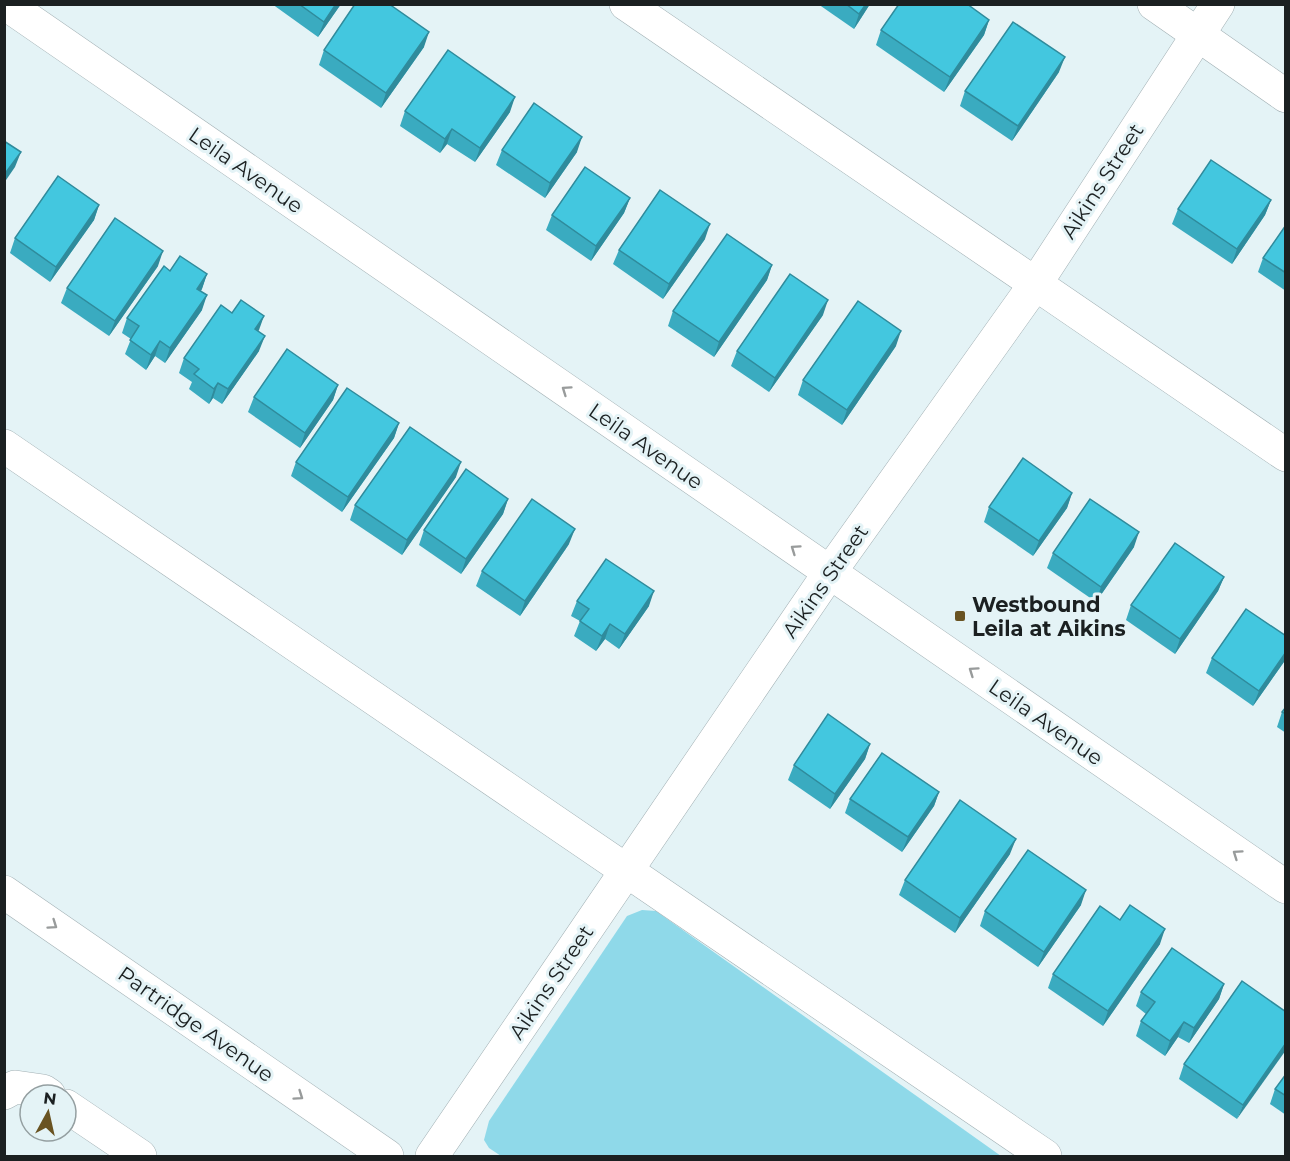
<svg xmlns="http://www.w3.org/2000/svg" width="1290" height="1161" viewBox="0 0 1290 1161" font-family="Montserrat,sans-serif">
  <rect width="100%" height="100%" fill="#e4f3f6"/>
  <polygon fill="#8fd9e9" points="642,910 656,911 1001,1156 501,1156 489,1148 484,1140 489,1121 627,916"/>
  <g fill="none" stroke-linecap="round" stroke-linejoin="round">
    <g stroke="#a2b0b4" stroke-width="34">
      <g id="minor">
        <polyline points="626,4 1286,455"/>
        <polyline points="1154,4 1286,96"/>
        <polyline points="4,446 1045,1156"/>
        <polyline points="4,1093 15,1087 43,1091 49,1095"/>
        <polyline points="66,1106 140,1156"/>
        <polyline points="432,1156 830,572 1036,283 1218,4"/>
      </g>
    </g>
    <g stroke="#a2b0b4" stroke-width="34">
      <g id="major">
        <polyline points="6,4 1286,887"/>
        <polyline points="4,892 387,1156"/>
      </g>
    </g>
    <use href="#minor" stroke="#fff" stroke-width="33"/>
    <use href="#major" stroke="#fff" stroke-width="33"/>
  </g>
  <g fill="#3aabc0">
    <polygon points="272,4 341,4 318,37"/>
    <polygon points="818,4 870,4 854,29"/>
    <polygon points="989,20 984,35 944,92 876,45 881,30"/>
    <polygon points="424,47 381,108 319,65 324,50"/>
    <polygon points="1059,72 1012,141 960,106 965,91"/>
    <polygon points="405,111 510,112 475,162 447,144 440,153 400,126"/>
    <polygon points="502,150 577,152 545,198 496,165"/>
    <polygon points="630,198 624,213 591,261 546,230 552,215"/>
    <polygon points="1271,200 1265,215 1232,264 1172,224 1178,209"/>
    <polygon points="99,205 94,220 50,282 10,253 15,238"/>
    <polygon points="1286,225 1286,291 1258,272 1263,258"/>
    <polygon points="705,239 663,299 613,264 619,250"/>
    <polygon points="772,265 767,280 714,357 668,326 673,311"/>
    <polygon points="158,266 109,336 61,303 67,288"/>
    <polygon points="170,271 207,274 201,291 202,310 165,363 155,356 146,370 125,354 131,339 122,333 127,318"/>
    <polygon points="823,315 769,392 731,366 737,351"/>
    <polygon points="258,331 259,351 222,404 213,398 209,404 189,389 192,382 179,373 184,358"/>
    <polygon points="896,346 842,425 798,395 803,380"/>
    <polygon points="338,385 333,400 300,448 248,412 254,397"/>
    <polygon points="399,423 394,438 342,512 291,476 296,462"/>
    <polygon points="456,477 402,555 350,520 355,505"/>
    <polygon points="1072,493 1067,508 1033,556 984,522 989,507"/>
    <polygon points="508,499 503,514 461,574 419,545 424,530"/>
    <polygon points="569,544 520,616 476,586 482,571"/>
    <polygon points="1134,547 1096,602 1047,568 1053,553"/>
    <polygon points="1224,577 1218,591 1175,654 1126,620 1131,605"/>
    <polygon points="577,601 649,606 619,649 605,639 596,651 574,636 580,621 571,616"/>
    <polygon points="1286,636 1286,659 1253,706 1206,673 1212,658"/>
    <polygon points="1286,707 1286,733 1277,727 1282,712"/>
    <polygon points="870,744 865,759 830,809 788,780 794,765"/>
    <polygon points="939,792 934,806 902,852 845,813 850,799"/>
    <polygon points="1010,854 955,933 899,895 905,880"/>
    <polygon points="1081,905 1038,967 980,926 985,911"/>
    <polygon points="1120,920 1160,944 1103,1026 1048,988 1053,974"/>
    <polygon points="1224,984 1219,999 1189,1043 1178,1037 1165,1056 1136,1036 1141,1021 1146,1014 1136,1006 1141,992"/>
    <polygon points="1286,1012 1237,1119 1179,1079 1184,1064"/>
    <polygon points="1286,1074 1286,1115 1270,1104 1275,1089"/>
  </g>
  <g fill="#2f8b9c">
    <polygon points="336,4 341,4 318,37 324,22"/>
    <polygon points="866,4 870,4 854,29 859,14"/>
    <polygon points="989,20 984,35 944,92 950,77"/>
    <polygon points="429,32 424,47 381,108 386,93"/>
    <polygon points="1065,57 1059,72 1012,141 1018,126"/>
    <polygon points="515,97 510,112 475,162 480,148"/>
    <polygon points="452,129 447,144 440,153 445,139"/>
    <polygon points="582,137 577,152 545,198 550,183"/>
    <polygon points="21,152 15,167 4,183 4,175"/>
    <polygon points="630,198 624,213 591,261 596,246"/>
    <polygon points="1271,200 1265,215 1232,264 1237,249"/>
    <polygon points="99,205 94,220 50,282 56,267"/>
    <polygon points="710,224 705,239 663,299 669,284"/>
    <polygon points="163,251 158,266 109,336 115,321"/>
    <polygon points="772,265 767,280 714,357 719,342"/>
    <polygon points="207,274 202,289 192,304 197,289"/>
    <polygon points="207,295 202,310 165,363 170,348"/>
    <polygon points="828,300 823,315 769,392 775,378"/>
    <polygon points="264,316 259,330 250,344 255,329"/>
    <polygon points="901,331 896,346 842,425 847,410"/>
    <polygon points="265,336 259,351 222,404 228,389"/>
    <polygon points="160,341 155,356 146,370 151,355"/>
    <polygon points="218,383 213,398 209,404 214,389"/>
    <polygon points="338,385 333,400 300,448 305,433"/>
    <polygon points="399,423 394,438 342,512 348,497"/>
    <polygon points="461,462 456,477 402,555 407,540"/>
    <polygon points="1072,493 1067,508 1033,556 1039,541"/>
    <polygon points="508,499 503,514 461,574 466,559"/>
    <polygon points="575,529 569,544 520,616 525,601"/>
    <polygon points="1139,532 1134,547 1096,602 1101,587"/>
    <polygon points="1224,577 1218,591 1175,654 1180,639"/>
    <polygon points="654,591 649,606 619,649 625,634"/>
    <polygon points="610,624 605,639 596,651 602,636"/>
    <polygon points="1286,652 1286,659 1253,706 1259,691"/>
    <polygon points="870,744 865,759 830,809 835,794"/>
    <polygon points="939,792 934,806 902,852 908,837"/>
    <polygon points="1016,839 1010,854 955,933 960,918"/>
    <polygon points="1086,890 1081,905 1038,967 1044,952"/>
    <polygon points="1165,929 1160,944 1103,1026 1108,1011"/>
    <polygon points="1224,984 1219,999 1189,1043 1194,1028"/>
    <polygon points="1184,1022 1178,1037 1165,1056 1170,1041"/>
    <polygon points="1286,1043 1286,1050 1237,1119 1243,1105"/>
  </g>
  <g fill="#43c7df" stroke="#2f8b9c" stroke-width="1.5">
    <polygon points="299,4 336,4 324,22"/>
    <polygon points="355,4 389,4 429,32 386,93 324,50"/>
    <polygon points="846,4 866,4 859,14"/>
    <polygon points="899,4 967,4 989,20 950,77 881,30"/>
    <polygon points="1013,22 1065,57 1018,126 965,91"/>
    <polygon points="448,50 515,97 480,148 452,129 445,139 405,111"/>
    <polygon points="534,103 582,137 550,183 502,150"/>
    <polygon points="4,141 21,152 4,175"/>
    <polygon points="1211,160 1271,200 1237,249 1178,209"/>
    <polygon points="585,167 630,198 596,246 552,215"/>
    <polygon points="58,176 99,205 56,267 15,238"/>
    <polygon points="660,190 710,224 669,284 619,250"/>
    <polygon points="115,218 163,251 115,321 67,288"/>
    <polygon points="1286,225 1286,273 1263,258"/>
    <polygon points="727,234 772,265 719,342 673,311"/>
    <polygon points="180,256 207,274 197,289 207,295 170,348 160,341 151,355 130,340 139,326 127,318 164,266 170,271"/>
    <polygon points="790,274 828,300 775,378 737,351"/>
    <polygon points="241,300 264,316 255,329 265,336 228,389 218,383 214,389 194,374 199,369 184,358 221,305 232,313"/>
    <polygon points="858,301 901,331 847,410 803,380"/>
    <polygon points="287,349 338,385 305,433 254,397"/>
    <polygon points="347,388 399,423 348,497 296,462"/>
    <polygon points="410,427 461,462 407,540 355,505"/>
    <polygon points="1023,458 1072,493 1039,541 989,507"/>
    <polygon points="466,469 508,499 466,559 424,530"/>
    <polygon points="532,499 575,529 525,601 482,571"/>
    <polygon points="1090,499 1139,532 1101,587 1053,553"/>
    <polygon points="1175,543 1224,577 1180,639 1131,605"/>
    <polygon points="606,559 654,591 625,634 610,624 602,636 580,621 589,609 577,601"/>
    <polygon points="1246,609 1286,636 1286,652 1259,691 1212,658"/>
    <polygon points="1286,707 1286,714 1282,712"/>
    <polygon points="828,714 870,744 835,794 794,765"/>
    <polygon points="882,753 939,792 908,837 850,799"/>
    <polygon points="960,800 1016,839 960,918 905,880"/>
    <polygon points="1028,850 1086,890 1044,952 985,911"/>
    <polygon points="1130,905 1165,929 1108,1011 1053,974 1100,906 1120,920"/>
    <polygon points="1172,948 1224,984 1194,1028 1184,1022 1170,1041 1141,1021 1155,1002 1141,992"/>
    <polygon points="1242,981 1286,1012 1286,1043 1243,1105 1184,1064"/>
    <polygon points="1286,1074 1286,1096 1275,1089"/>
  </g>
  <defs><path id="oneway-chevron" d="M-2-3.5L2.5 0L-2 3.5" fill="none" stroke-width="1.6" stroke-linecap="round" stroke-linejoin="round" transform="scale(1.5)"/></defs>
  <g stroke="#989b9b">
    <use href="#oneway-chevron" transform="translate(566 390) rotate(-145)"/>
    <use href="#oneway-chevron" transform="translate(795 549) rotate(-145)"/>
    <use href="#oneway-chevron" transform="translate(973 671) rotate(-145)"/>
    <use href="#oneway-chevron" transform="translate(1237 854) rotate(-145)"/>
    <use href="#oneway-chevron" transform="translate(53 925) rotate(35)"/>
    <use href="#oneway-chevron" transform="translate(299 1096) rotate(35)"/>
  </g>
  <rect fill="#695322" stroke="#e4f3f6" stroke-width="2" x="954" y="610" width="12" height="12" rx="3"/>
  <g text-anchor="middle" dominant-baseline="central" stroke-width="6" stroke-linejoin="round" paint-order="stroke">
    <g font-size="21" fill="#1b2021" stroke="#e4f3f6">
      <text transform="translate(246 170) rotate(35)">Leila Avenue</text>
      <text transform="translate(1102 181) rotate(-57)">Aikins Street</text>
      <text transform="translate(646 446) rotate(35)">Leila Avenue</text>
      <text transform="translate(825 581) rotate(-55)">Aikins Street</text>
      <text transform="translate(1046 722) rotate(35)">Leila Avenue</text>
      <text transform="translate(551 982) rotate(-56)">Aikins Street</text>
      <text transform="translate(196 1024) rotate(35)">Partridge Avenue</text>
    </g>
    <g font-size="21" font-weight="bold" fill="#1b2021" stroke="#e4f3f6" text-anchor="start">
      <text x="972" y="604">Westbound<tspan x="972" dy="24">Leila at Aikins</tspan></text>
    </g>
  </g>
  <rect width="1290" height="1161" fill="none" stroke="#1b2021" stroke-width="12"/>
  <g transform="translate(48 1113) rotate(8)"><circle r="28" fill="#e4f3f6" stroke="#949fa1" stroke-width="1.5"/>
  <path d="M0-4.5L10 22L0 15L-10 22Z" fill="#695322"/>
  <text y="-9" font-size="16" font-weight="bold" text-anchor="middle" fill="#1b2021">N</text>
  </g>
</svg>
